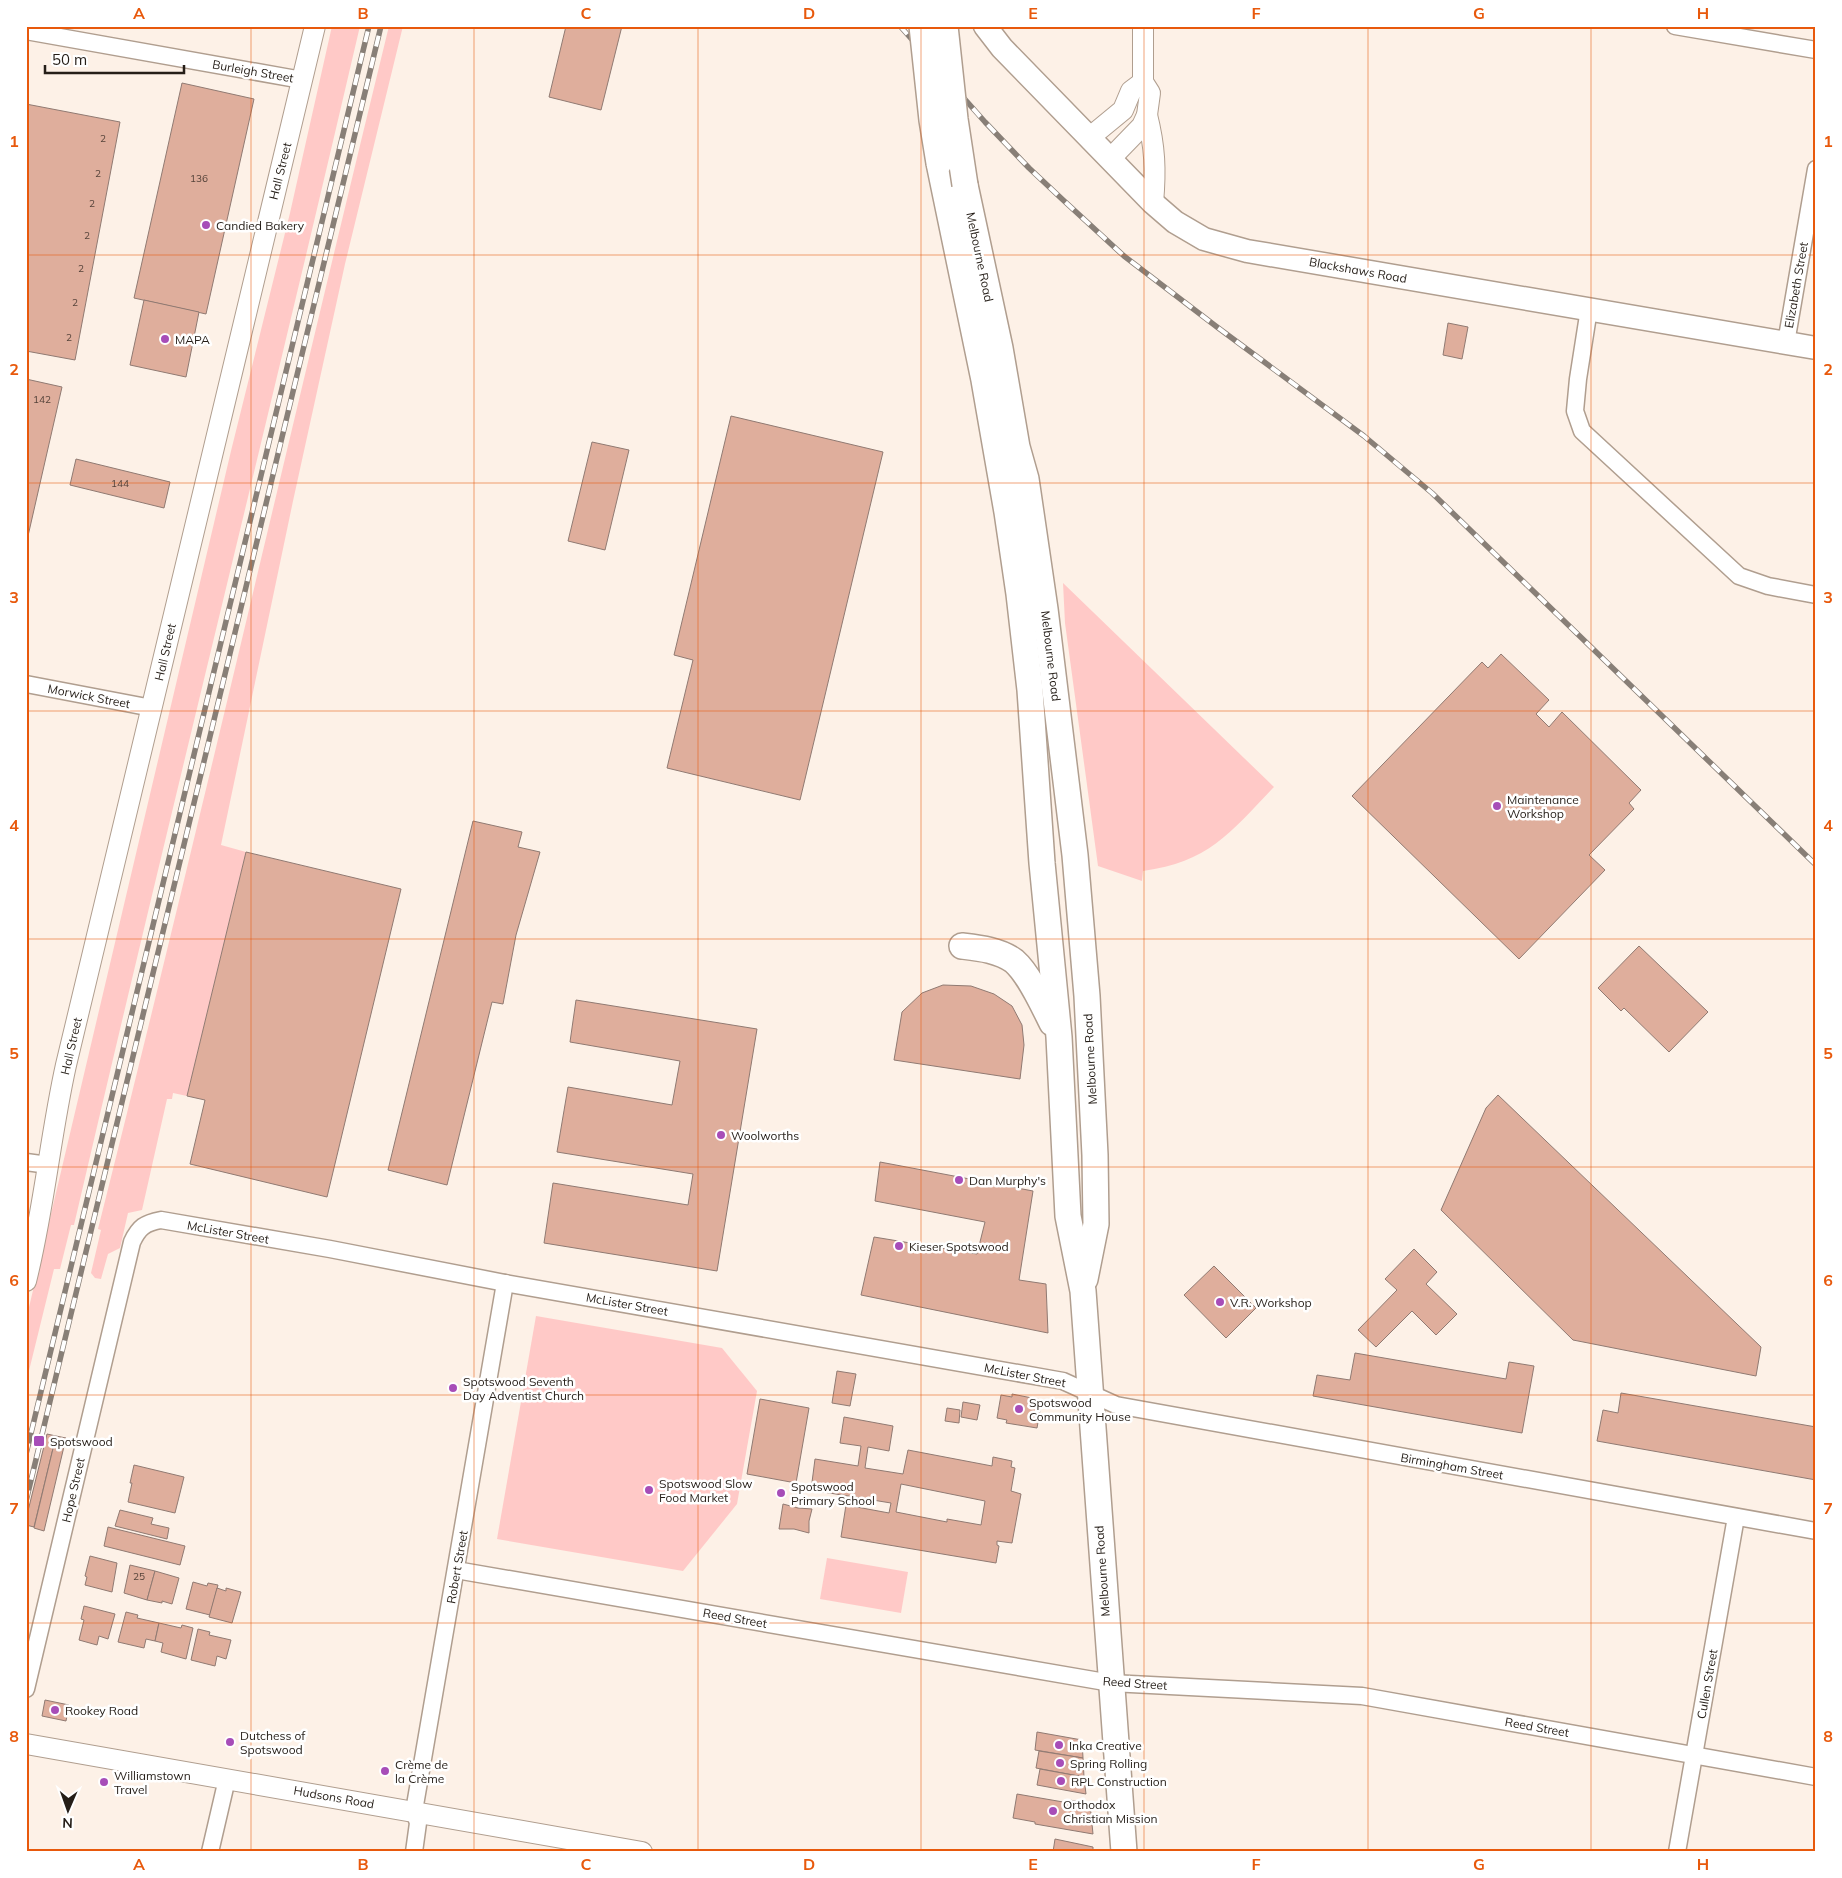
<svg xmlns="http://www.w3.org/2000/svg" width="1842" height="1878" viewBox="0 0 1842 1878" font-family="Mulish,sans-serif">
  <rect width="100%" height="100%" fill="#fdf1e7"/>
  <g fill="#ffc9c7">
    <path d="M332 26H360C267 426 167 825 74 1225H71L60 1269H54L26 1383V1320L231 451 290 213Z"/>
    <path d="M389 26H403L345 264 293 501 221 845 246 852 187 1096 173 1093 172 1099H167L142 1210 128 1213 120 1248 108 1254 101 1279 95 1278 91 1273 101 1230 98 1229C199 829 291 427 389 26Z"/>
    <path d="M1063 583 1274 787C1230 833 1209 862 1143 871L1142 881 1098 866 1065 623Z"/>
    <polygon points="536,1316 722,1348 757,1391 737,1504 683,1571 497,1539"/>
    <polygon points="827,1558 908,1572 901,1613 820,1599"/>
  </g>
  <g fill="#dfae9c" stroke="#907a72" fill-rule="evenodd">
    <polygon points="566,26 622,26 601,110 549,97"/>
    <polygon points="182,83 254,99 206,314 134,298"/>
    <polygon points="26,104 120,122 75,360 26,351"/>
    <polygon points="144,300 199,312 186,377 130,365"/>
    <polygon points="1448,323 1468,327 1462,359 1443,355"/>
    <polygon points="26,379 62,387 28,536 26,535"/>
    <polygon points="731,416 883,452 800,800 667,768 693,660 674,655"/>
    <polygon points="592,442 629,450 605,550 568,541"/>
    <polygon points="76,459 170,482 164,508 70,485"/>
    <polygon points="1501,654 1549,700 1536,714 1549,727 1562,712 1641,790 1629,803 1634,809 1589,855 1605,870 1519,959 1352,796 1482,662 1488,668"/>
    <polygon points="473,821 522,832 518,847 540,852 516,935 503,1004 492,1002 447,1185 388,1170"/>
    <polygon points="246,852 401,889 327,1197 190,1164 205,1100 187,1096"/>
    <polygon points="1639,946 1708,1012 1669,1052 1624,1008 1621,1011 1598,988"/>
    <polygon points="943,985 971,986 994,994 1012,1006 1022,1025 1024,1045 1020,1079 894,1060 902,1012 922,993"/>
    <polygon points="576,1000 757,1029 717,1271 544,1243 553,1183 688,1205 693,1174 557,1152 568,1087 672,1105 680,1061 570,1042"/>
    <polygon points="1498,1095 1761,1347 1756,1376 1573,1340 1441,1210 1486,1108"/>
    <polygon points="880,1162 1033,1191 1019,1280 1046,1284 1048,1333 861,1295 874,1237 977,1254 985,1222 875,1201"/>
    <polygon points="1414,1249 1437,1272 1426,1284 1457,1314 1436,1335 1412,1311 1376,1347 1358,1330 1397,1290 1385,1279"/>
    <polygon points="1214,1266 1256,1308 1226,1338 1184,1295"/>
    <polygon points="1355,1353 1506,1379 1509,1362 1534,1366 1522,1433 1313,1396 1317,1375 1350,1380"/>
    <polygon points="837,1371 856,1374 850,1406 832,1403"/>
    <polygon points="1621,1393 1816,1427 1816,1480 1597,1441 1603,1410 1618,1413"/>
    <polygon points="1012,1394 1042,1400 1037,1428 1006,1423 1007,1420 997,1418 1001,1395 1012,1397"/>
    <polygon points="760,1399 809,1408 796,1483 747,1474"/>
    <polygon points="963,1402 980,1405 977,1420 961,1417"/>
    <polygon points="947,1408 960,1410 959,1423 945,1421"/>
    <path d="M844 1417 893 1426 889 1451 868 1447 865 1468 903 1474 908 1450 992 1466 993 1457 1012 1461 1011 1467 1015 1468 1011 1491 1021 1494 1012 1543 997 1541V1545L999 1546 996 1563 841 1537 846 1505 889 1513 891 1503 811 1490 815 1459 858 1466 861 1446 840 1443ZM901 1484 985 1501 981 1525 947 1519V1522L896 1512Z"/>
    <polygon points="47,1434 56,1436 34,1527 26,1525 26,1519"/>
    <polygon points="56,1436 66,1438 44,1531 34,1528"/>
    <polygon points="134,1465 184,1477 175,1513 128,1502 132,1483 130,1483"/>
    <polygon points="783,1504 798,1508 812,1509 809,1521 809,1533 794,1529 779,1529"/>
    <polygon points="120,1510 153,1518 151,1524 169,1528 167,1539 115,1526"/>
    <polygon points="108,1527 185,1546 180,1565 104,1546"/>
    <polygon points="90,1556 117,1563 112,1592 85,1585 87,1577 85,1576"/>
    <polygon points="130,1565 155,1571 147,1600 124,1593"/>
    <polygon points="155,1571 179,1578 172,1604 162,1601 162,1603 147,1600"/>
    <polygon points="193,1582 207,1586 208,1583 218,1585 210,1615 186,1609"/>
    <polygon points="217,1588 226,1591 226,1588 241,1592 232,1623 209,1617"/>
    <polygon points="84,1606 115,1614 108,1639 99,1636 97,1645 79,1640 84,1620 81,1619"/>
    <polygon points="126,1612 138,1615 137,1618 159,1623 155,1641 146,1639 144,1648 118,1642"/>
    <polygon points="159,1623 181,1628 182,1625 193,1628 186,1659 161,1652 163,1643 155,1641"/>
    <polygon points="198,1629 210,1632 209,1635 231,1640 226,1659 217,1656 215,1666 191,1660"/>
    <polygon points="45,1700 69,1705 66,1721 42,1716"/>
    <polygon points="1037,1732 1082,1740 1083,1758 1035,1750"/>
    <polygon points="1039,1751 1083,1758 1084,1777 1036,1768"/>
    <polygon points="1040,1769 1084,1777 1086,1794 1037,1785"/>
    <polygon points="1017,1794 1069,1803 1070,1800 1090,1804 1093,1834 1035,1824 1035,1822 1013,1818"/>
    <polygon points="1055,1839 1093,1847 1093,1852 1053,1852"/>
  </g>
  <g fill="none" stroke-linecap="round" stroke-linejoin="round">
    <g stroke="#b09e8f" stroke-width="19">
      <g id="minor">
        <polyline points="1675,26 1816,50"/>
        <polyline points="26,31 302,80"/>
        <polyline points="1589,309 1578,379 1575,411 1582,431 1739,576 1768,586 1816,595"/>
        <polyline points="1786,343 1816,169"/>
        <polyline points="26,684 152,708"/>
        <polyline points="26,1162 48,1165"/>
        <polyline points="456,1570 1111,1683 1362,1696 1816,1777"/>
        <path d="M26 1689 132 1242C139 1227 145 1223 161 1220L330 1249 505 1283 1063 1381 1116 1405 1816 1531"/>
        <polyline points="210,1852 227,1779"/>
        <polyline points="414,1852 418,1823 414,1811 505,1283"/>
        <polyline points="1677,1852 1736,1517"/>
      </g>
    </g>
    <g stroke="#b09e8f" stroke-width="22">
      <g id="tertiary">
        <path d="M1147 115C1155 147 1156 170 1153 203"/>
        <polyline points="1089,138 1123,110 1131,91 1143,82"/>
        <polyline points="1110,159 1142,126 1147,115 1150,93 1143,82 1143,26"/>
        <path d="M26 1281C44 1210 50 1137 66 1065L315 26"/>
        <polyline points="26,1744 642,1852"/>
      </g>
    </g>
    <g stroke="#b09e8f" stroke-width="25">
      <polyline id="secondary" points="985,26 1002,48 1153,203 1175,222 1204,239 1247,251 1816,348"/>
    </g>
    <g stroke="#b09e8f" stroke-width="28">
      <g id="primary">
        <polyline points="939,163 984,380 1007,512 1019,594 1030,690 1042,863 1059,1037 1068,1216 1083,1291 1124,1852"/>
        <polyline points="965,185 1000,348 1017,447 1026,479 1045,609 1075,855 1087,996 1095,1155 1096,1224 1085,1279"/>
        <path d="M962 946C979 948 999 950 1014 961 1029 974 1043 1005 1052 1023"/>
      </g>
    </g>
    <use href="#minor" stroke="#fff" stroke-width="16"/>
    <use href="#tertiary" stroke="#fff" stroke-width="20"/>
    <use href="#secondary" stroke="#fff" stroke-width="22"/>
    <use href="#primary" stroke="#fff" stroke-width="25"/>
    <g stroke="#887f77" stroke-width="5.5">
      <g id="rail">
        <polyline points="900,26 985,122 1029,168 1062,199 1124,256 1217,327 1364,436 1432,493 1816,865"/>
        <polyline points="26,1454 369,26"/>
        <polyline points="26,1501 381,26"/>
      </g>
    </g>
    <use href="#rail" stroke="#fff" stroke-width="4" stroke-dasharray="11" stroke-linecap="butt"/>
    <g stroke="#b09e8f" stroke-width="28" stroke-linecap="butt">
      <g id="primary-bridge">
        <polyline points="922,26 932,120 939,163"/>
        <polyline points="945,26 955,119 965,185"/>
      </g>
    </g>
    <use href="#primary-bridge" stroke="#fff" stroke-width="25"/>
  </g>
  <path fill="none" stroke="#e8590c" stroke-width="1" stroke-opacity="0.55" d="M251 26V1852M474 26V1852M698 26V1852M921 26V1852M1144 26V1852M1368 26V1852M1591 26V1852M26 255H1816M26 483H1816M26 711H1816M26 939H1816M26 1167H1816M26 1395H1816M26 1623H1816"/>
  <g fill="#a74db8" stroke="#fff" stroke-width="2">
    <circle cx="206" cy="225" r="5"/>
    <circle cx="165" cy="339" r="5"/>
    <circle cx="1497" cy="806" r="5"/>
    <circle cx="721" cy="1135" r="5"/>
    <circle cx="959" cy="1180" r="5"/>
    <circle cx="899" cy="1246" r="5"/>
    <circle cx="1220" cy="1302" r="5"/>
    <circle cx="453" cy="1388" r="5"/>
    <circle cx="1019" cy="1409" r="5"/>
    <rect x="33" y="1435" width="12" height="12" rx="2.5"/>
    <circle cx="649" cy="1490" r="5"/>
    <circle cx="781" cy="1493" r="5"/>
    <circle cx="55" cy="1710" r="5"/>
    <circle cx="230" cy="1742" r="5"/>
    <circle cx="1059" cy="1745" r="5"/>
    <circle cx="1060" cy="1763" r="5"/>
    <circle cx="385" cy="1771" r="5"/>
    <circle cx="1061" cy="1781" r="5"/>
    <circle cx="104" cy="1782" r="5"/>
    <circle cx="1053" cy="1811" r="5"/>
  </g>
  <g text-anchor="middle" dominant-baseline="central" stroke-width="5" stroke-linejoin="round" paint-order="stroke">
    <g font-size="10" fill="#544239">
      <text x="103" y="138">2</text>
      <text x="98" y="173">2</text>
      <text x="199" y="178">136</text>
      <text x="92" y="203">2</text>
      <text x="87" y="235">2</text>
      <text x="81" y="268">2</text>
      <text x="75" y="302">2</text>
      <text x="69" y="337">2</text>
      <text x="42" y="399">142</text>
      <text x="120" y="483">144</text>
      <text x="139" y="1576">25</text>
    </g>
    <g font-size="12" fill="#251e18" stroke="#fff">
      <text transform="translate(253 71) rotate(10)">Burleigh Street</text>
      <text transform="translate(280 171) rotate(-76)">Hall Street</text>
      <text transform="translate(980 257) rotate(78)">Melbourne Road</text>
      <text transform="translate(1358 270) rotate(10)">Blackshaws Road</text>
      <text transform="translate(1796 285) rotate(-80)">Elizabeth Street</text>
      <text transform="translate(165 652) rotate(-77)">Hall Street</text>
      <text transform="translate(1051 656) rotate(83)">Melbourne Road</text>
      <text transform="translate(89 696) rotate(11)">Morwick Street</text>
      <text transform="translate(71 1046) rotate(-77)">Hall Street</text>
      <text transform="translate(1090 1059) rotate(-93)">Melbourne Road</text>
      <text transform="translate(228 1232) rotate(10)">McLister Street</text>
      <text transform="translate(627 1304) rotate(10)">McLister Street</text>
      <text transform="translate(1025 1375) rotate(11)">McLister Street</text>
      <text transform="translate(1452 1466) rotate(10)">Birmingham Street</text>
      <text transform="translate(73 1490) rotate(-77)">Hope Street</text>
      <text transform="translate(457 1567) rotate(-80)">Robert Street</text>
      <text transform="translate(1102 1571) rotate(-94)">Melbourne Road</text>
      <text transform="translate(735 1618) rotate(10)">Reed Street</text>
      <text transform="translate(1135 1683) rotate(4)">Reed Street</text>
      <text transform="translate(1707 1684) rotate(-80)">Cullen Street</text>
      <text transform="translate(1537 1727) rotate(10)">Reed Street</text>
      <text transform="translate(334 1797) rotate(10)">Hudsons Road</text>
    </g>
    <g font-size="12" fill="#251e18" stroke="#fff" text-anchor="start">
      <text x="216" y="225">Candied Bakery</text>
      <text x="175" y="339">MAPA</text>
      <text x="1507" y="799">Maintenance<tspan x="1507" dy="14">Workshop</tspan></text>
      <text x="731" y="1135">Woolworths</text>
      <text x="969" y="1180">Dan Murphy's</text>
      <text x="909" y="1246">Kieser Spotswood</text>
      <text x="1230" y="1302">V.R. Workshop</text>
      <text x="463" y="1381">Spotswood Seventh<tspan x="463" dy="14">Day Adventist Church</tspan></text>
      <text x="1029" y="1402">Spotswood<tspan x="1029" dy="14">Community House</tspan></text>
      <text x="50" y="1441">Spotswood</text>
      <text x="659" y="1483">Spotswood Slow<tspan x="659" dy="14">Food Market</tspan></text>
      <text x="791" y="1486">Spotswood<tspan x="791" dy="14">Primary School</tspan></text>
      <text x="65" y="1710">Rookey Road</text>
      <text x="240" y="1735">Dutchess of<tspan x="240" dy="14">Spotswood</tspan></text>
      <text x="1069" y="1745">Inka Creative</text>
      <text x="1070" y="1763">Spring Rolling</text>
      <text x="395" y="1764">Crème de<tspan x="395" dy="14">la Crème</tspan></text>
      <text x="114" y="1775">Williamstown<tspan x="114" dy="14">Travel</tspan></text>
      <text x="1071" y="1781">RPL Construction</text>
      <text x="1063" y="1804">Orthodox<tspan x="1063" dy="14">Christian Mission</tspan></text>
    </g>
  </g>
  <rect width="1842" height="1878" fill="none" stroke="#ffffff" stroke-width="55"/>
  <g transform="translate(68 1810) rotate(182)" stroke="#ffffff" stroke-width="4" paint-order="stroke">
  <path d="M0-4L9 19L0 12L-9 19Z" fill="#251e18"/>
  <text y="-8" font-size="14" font-weight="bold" text-anchor="middle" fill="#251e18">N</text>
  </g>
  <path d="M45 65v8h139v-8" fill="none" stroke="#251e18" stroke-width="2.5"/>
  <text x="52" y="65" font-size="15" fill="#251e18" stroke="#ffffff" stroke-width="4" paint-order="stroke">50 m</text>
  <rect x="28" y="28" width="1786" height="1822" fill="none" stroke="#e8590c" stroke-width="2"/>
  <g font-size="16" text-anchor="middle" font-weight="bold" fill="#e8590c">
    <text x="139" y="19">A</text>
    <text x="363" y="19">B</text>
    <text x="586" y="19">C</text>
    <text x="809" y="19">D</text>
    <text x="1033" y="19">E</text>
    <text x="1256" y="19">F</text>
    <text x="1479" y="19">G</text>
    <text x="1703" y="19">H</text>
    <text x="14" y="147">1</text>
    <text x="1828" y="147">1</text>
    <text x="14" y="375">2</text>
    <text x="1828" y="375">2</text>
    <text x="14" y="603">3</text>
    <text x="1828" y="603">3</text>
    <text x="14" y="831">4</text>
    <text x="1828" y="831">4</text>
    <text x="14" y="1059">5</text>
    <text x="1828" y="1059">5</text>
    <text x="14" y="1286">6</text>
    <text x="1828" y="1286">6</text>
    <text x="14" y="1514">7</text>
    <text x="1828" y="1514">7</text>
    <text x="14" y="1742">8</text>
    <text x="1828" y="1742">8</text>
    <text x="139" y="1870">A</text>
    <text x="363" y="1870">B</text>
    <text x="586" y="1870">C</text>
    <text x="809" y="1870">D</text>
    <text x="1033" y="1870">E</text>
    <text x="1256" y="1870">F</text>
    <text x="1479" y="1870">G</text>
    <text x="1703" y="1870">H</text>
  </g>
</svg>
